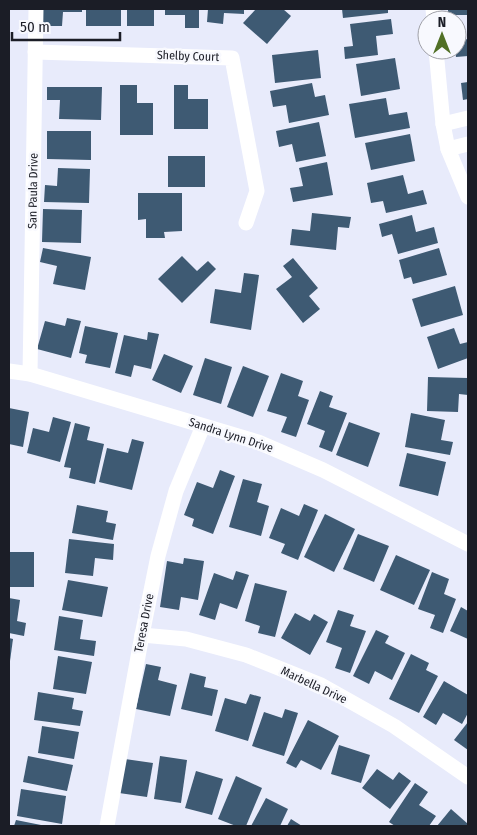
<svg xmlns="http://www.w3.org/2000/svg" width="477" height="835" viewBox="0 0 477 835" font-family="'Fira Sans Condensed',sans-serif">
  <rect width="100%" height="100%" fill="#e8ebfb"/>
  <g fill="#3e5a73">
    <polygon points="43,9 82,9 82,12 63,12 62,26 43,26"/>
    <rect x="86" y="9" width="35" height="17"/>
    <rect x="127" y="9" width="27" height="17"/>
    <polygon points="165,9 199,9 199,28 185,28 185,15 165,15"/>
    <polygon points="208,9 244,9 244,14 224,13 223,24 207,22"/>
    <polygon points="256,9 283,9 291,16 267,44 243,23"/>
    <polygon points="342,9 388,9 388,13 343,18"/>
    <rect x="448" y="9" width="20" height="6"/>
    <polygon points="391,19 393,34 376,36 378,55 345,59 344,47 353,46 350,24"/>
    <polygon points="468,39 468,56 456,57 455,50 457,50 457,41"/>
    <polygon points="318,50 321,78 275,83 272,55"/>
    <polygon points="395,58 400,89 361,96 356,64"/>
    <polygon points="468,82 468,99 463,100 461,83"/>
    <polygon points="312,83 315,97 325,95 329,115 289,123 286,105 273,107 270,91"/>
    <polygon points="120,85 137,85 137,103 153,103 153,135 120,135"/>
    <polygon points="174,85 188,85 188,99 208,99 208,129 174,129"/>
    <polygon points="47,87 102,87 101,120 59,119 60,100 47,100"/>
    <polygon points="386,98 389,115 407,112 410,128 355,138 349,104"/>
    <polygon points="319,122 326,156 296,162 292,144 279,147 276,131"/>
    <polygon points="47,131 91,131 91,160 47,159"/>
    <polygon points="410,134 415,161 371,170 365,143"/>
    <rect x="168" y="156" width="37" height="31"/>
    <polygon points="327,162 333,195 293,202 290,188 303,186 299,168"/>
    <polygon points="58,168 90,169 89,203 44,202 45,185 57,186"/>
    <polygon points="403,175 408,194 423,190 427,204 386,213 383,201 371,203 367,183"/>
    <polygon points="138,193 182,193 182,231 164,232 165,238 146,238 146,219 138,220"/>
    <polygon points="43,209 82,210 81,243 42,242"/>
    <polygon points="312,213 351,217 349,228 338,227 336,250 290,245 292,229 310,231"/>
    <polygon points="412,215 416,232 434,227 438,243 398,254 392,234 382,237 379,224"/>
    <polygon points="43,248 91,257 85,290 53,284 57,266 40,262"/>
    <polygon points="439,248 447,275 413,284 411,277 404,279 399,260"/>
    <polygon points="182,256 197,271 208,261 216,269 182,303 158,279"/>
    <polygon points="293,258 318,288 309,296 320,309 303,323 276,289 292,277 283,266"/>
    <polygon points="244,273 259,275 251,330 210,323 215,289 241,293"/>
    <polygon points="455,286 463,315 421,327 412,299"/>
    <polygon points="67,318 81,321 71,358 37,349 45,321 65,326"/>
    <polygon points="85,326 118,333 110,368 85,363 87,355 79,353"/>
    <polygon points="454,328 460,344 468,342 468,358 438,369 427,337"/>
    <polygon points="148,332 159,334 151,369 134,365 131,377 115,373 124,335 147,340"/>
    <polygon points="164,354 193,366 181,393 152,380"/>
    <polygon points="205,358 232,367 221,404 193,395"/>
    <polygon points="243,366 269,376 253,417 227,407"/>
    <polygon points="281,373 303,381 298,396 309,400 296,437 281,432 287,417 267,411"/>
    <polygon points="428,377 468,378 468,395 459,394 458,412 427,411"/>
    <polygon points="320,391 333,396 329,407 347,413 332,452 319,447 325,431 307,424"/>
    <polygon points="9,408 29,412 23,447 9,444"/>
    <polygon points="411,413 445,420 441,440 453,442 450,455 405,447"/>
    <polygon points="53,417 71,422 60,462 27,453 33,428 49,432"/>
    <polygon points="349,422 380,433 368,467 336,455"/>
    <polygon points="75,423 90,427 87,440 104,444 95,484 69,478 71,468 64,467"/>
    <polygon points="132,439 144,442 132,490 99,482 107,448 128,453"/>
    <polygon points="407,453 446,462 438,496 399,486"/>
    <polygon points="220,470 235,476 213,534 192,526 194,519 184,515 197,482 213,488"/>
    <polygon points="243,479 262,484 257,502 269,506 261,536 229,527"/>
    <polygon points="304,504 318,510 298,560 281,553 285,544 269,538 281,508 299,516"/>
    <polygon points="77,505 108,511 106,522 116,524 113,540 72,533"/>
    <polygon points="325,514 355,529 334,572 304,557"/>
    <polygon points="358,534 389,546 374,582 343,569"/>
    <polygon points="69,539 114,544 113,560 95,558 93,576 65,573"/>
    <rect x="9" y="552" width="25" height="35"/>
    <polygon points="396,555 430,570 414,605 380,590"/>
    <polygon points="184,558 204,561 198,600 181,597 179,610 160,607 167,561 183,564"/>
    <polygon points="236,571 249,575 237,609 220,603 215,620 199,615 214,573 233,580"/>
    <polygon points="432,572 449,579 444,594 456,599 443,633 430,628 435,615 418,609"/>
    <polygon points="68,580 108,587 102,617 62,610"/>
    <polygon points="255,583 287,591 275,637 258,633 260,626 245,621"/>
    <polygon points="9,598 20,600 17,621 26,623 24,636 9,633"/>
    <polygon points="461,607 468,611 468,639 450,631"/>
    <polygon points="338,610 354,615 350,626 366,631 350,673 335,668 342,648 326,642"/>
    <polygon points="295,613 310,621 314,614 328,622 310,655 281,638"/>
    <polygon points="59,616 83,620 80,639 96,641 94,656 54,650"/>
    <polygon points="376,630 389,636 385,643 405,653 392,680 375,671 369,684 353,676"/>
    <polygon points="9,638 13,639 10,661 9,661"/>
    <polygon points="411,654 429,663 426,670 438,676 419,713 389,699"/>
    <polygon points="58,656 92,662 86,694 53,689"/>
    <polygon points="146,664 161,667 158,680 177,685 170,716 136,709"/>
    <polygon points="190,673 206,677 204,687 218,690 212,716 181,709"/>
    <polygon points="444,681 468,695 468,713 462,724 443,713 436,725 423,717"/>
    <polygon points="38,692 74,698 72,709 83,711 80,726 34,720"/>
    <polygon points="250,694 261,697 248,741 215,731 225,698 246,704"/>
    <polygon points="285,709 298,713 284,756 252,746 264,712 282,718"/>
    <polygon points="308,720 339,736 321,770 301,760 296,768 286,763"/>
    <polygon points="468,722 468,750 454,740"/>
    <polygon points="42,726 79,732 74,759 38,753"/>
    <polygon points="339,745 370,755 361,783 331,774"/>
    <polygon points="28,756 73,765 67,791 23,782"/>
    <polygon points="160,756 187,760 181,803 154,799"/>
    <polygon points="125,759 153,763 147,797 119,793"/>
    <polygon points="377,769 393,780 399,772 411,781 390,809 362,788"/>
    <polygon points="196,771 223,779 212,815 185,808"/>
    <polygon points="236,776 262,788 246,826 236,826 218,819"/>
    <polygon points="415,783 428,792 419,805 436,816 429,826 395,826 389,822"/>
    <polygon points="21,789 66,796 62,824 17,816"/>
    <polygon points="266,798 288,809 280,826 251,826"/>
    <polygon points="451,809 468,824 468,826 437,826"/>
    <polygon points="291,819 302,826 287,826"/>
    <polygon points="16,820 41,825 41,826 14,826"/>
  </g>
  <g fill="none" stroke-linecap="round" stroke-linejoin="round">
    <g stroke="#fff" stroke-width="15">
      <polyline points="433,9 434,20"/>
      <polyline points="436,50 443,124 448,149 468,197"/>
      <polyline points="35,52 232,58 257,191 246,223"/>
      <polyline points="443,124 468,118"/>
      <polyline points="448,149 468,144"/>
      <polyline points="9,371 30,374 258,442 323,470 468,544"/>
      <polyline points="30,374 36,9"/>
      <polyline points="142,635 186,639 246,655 321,685 394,726 468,777"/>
      <polyline points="107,826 142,635 158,556 176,491 203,426"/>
    </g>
  </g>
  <g text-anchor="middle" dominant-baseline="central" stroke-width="5" stroke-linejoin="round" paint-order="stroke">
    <g font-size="12" fill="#1b1d26" stroke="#f8f9fe">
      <text transform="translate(188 56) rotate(2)">Shelby Court</text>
      <text transform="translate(33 191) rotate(-89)">San Paula Drive</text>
      <text transform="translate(231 435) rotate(18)">Sandra Lynn Drive</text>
      <text transform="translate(144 623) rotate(-79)">Teresa Drive</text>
      <text transform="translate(314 685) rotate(25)">Marbella Drive</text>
    </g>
  </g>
  <rect width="477" height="835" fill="none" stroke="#1b1d26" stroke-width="20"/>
  <g transform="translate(442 35)"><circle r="24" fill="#f8f9fe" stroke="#a0a1a8"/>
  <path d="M0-4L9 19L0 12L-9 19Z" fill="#517026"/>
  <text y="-8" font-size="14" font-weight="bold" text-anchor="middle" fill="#1b1d26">N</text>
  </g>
  <path d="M12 32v8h108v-8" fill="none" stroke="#1b1d26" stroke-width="2.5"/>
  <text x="20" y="32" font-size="15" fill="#1b1d26" stroke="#f8f9fe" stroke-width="4" paint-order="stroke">50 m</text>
</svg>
